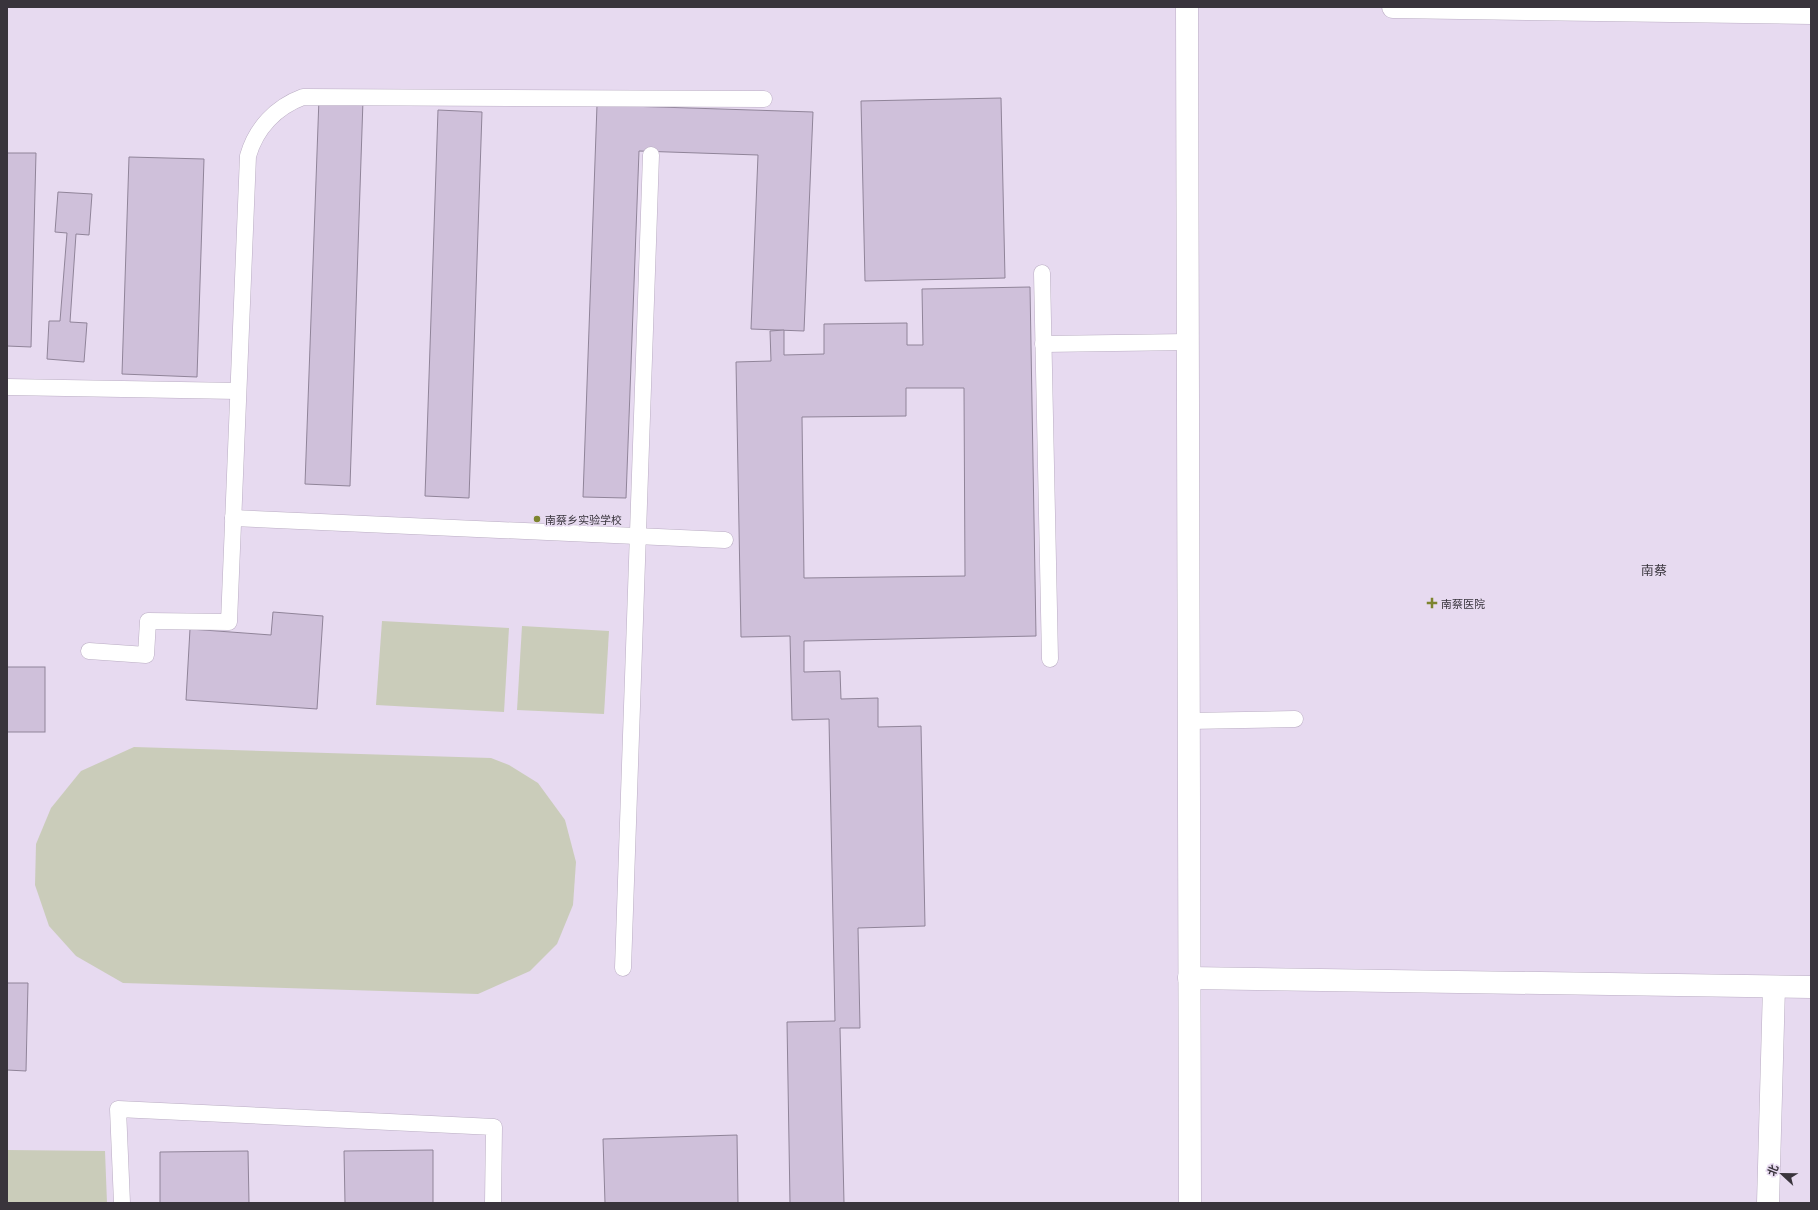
<svg xmlns="http://www.w3.org/2000/svg" width="1818" height="1210" viewBox="0 0 1818 1210" font-family="'Noto Sans','Noto Sans SC',sans-serif">
  <rect width="100%" height="100%" fill="#e7daf0"/>
  <g fill="#caccba">
    <polygon points="382,621 509,628 504,712 376,705"/>
    <polygon points="522,626 609,631 604,714 517,710"/>
    <polygon points="134,747 491,758 509,765 538,783 565,820 576,862 573,905 557,944 530,971 478,994 123,983 76,956 49,926 35,885 36,844 51,808 81,771"/>
    <polygon points="7,1150 105,1151 107,1203 7,1203"/>
  </g>
  <g fill="#cfc0da" stroke="#908499" fill-rule="evenodd">
    <polygon points="319,98 363,100 350,486 305,484"/>
    <polygon points="1001,98 1005,278 865,281 861,101"/>
    <polygon points="597,105 813,112 804,331 751,329 758,155 639,151 626,498 583,497"/>
    <polygon points="438,110 482,112 469,498 425,496"/>
    <polygon points="7,153 36,153 31,347 7,346"/>
    <polygon points="129,157 204,159 197,377 122,374"/>
    <polygon points="58,192 92,194 89,235 76,234 70,322 87,323 84,362 47,359 49,321 60,321 67,233 55,232"/>
    <path d="M1030 287 1036 636 804 641V672L840 671 841 699 878 698V727L921 726 925 926 858 928 860 1028H840L844 1203H790L787 1022 835 1021 829 719 792 720 790 636 741 637 736 362 771 361 770 331 784 330V355L824 354V324L907 323V345H923L922 289ZM906 388H964L965 576 804 578 802 417 906 416Z"/>
    <polygon points="273,612 323,616 317,709 186,700 190,629 271,635"/>
    <rect x="7" y="667" width="38" height="65"/>
    <polygon points="7,983 28,983 26,1071 7,1070"/>
    <polygon points="737,1135 738,1203 605,1203 603,1139"/>
    <polygon points="433,1150 433,1203 345,1203 344,1151"/>
    <polygon points="248,1151 249,1203 160,1203 160,1152"/>
  </g>
  <g fill="none" stroke-linecap="round" stroke-linejoin="round">
    <g stroke="#baadc3" stroke-width="17">
      <g id="service">
        <polyline points="1042,273 1050,659"/>
        <polyline points="1043,344 1188,342"/>
        <polyline points="7,387 238,391"/>
        <polyline points="233,518 725,540"/>
        <path d="M89 651 146 655 148 621 229 622 248 156C256 128 276 107 303 97L764 99"/>
        <polyline points="1189,721 1295,719"/>
        <polyline points="623,968 651,155"/>
        <polyline points="122,1203 118,1109 494,1127 493,1203"/>
      </g>
    </g>
    <g stroke="#baadc3" stroke-width="23">
      <g id="minor">
        <polyline points="1393,7 1811,13"/>
        <polyline points="1189,978 1811,987"/>
        <polyline points="1768,1203 1774,987"/>
      </g>
    </g>
    <g stroke="#baadc3" stroke-width="23">
      <polyline id="tertiary" points="1187,7 1190,1203"/>
    </g>
    <use href="#service" stroke="#fff" stroke-width="16"/>
    <use href="#minor" stroke="#fff" stroke-width="22"/>
    <use href="#tertiary" stroke="#fff" stroke-width="22"/>
  </g>
  <g fill="#7d842f" stroke="#e7daf0" stroke-width="1.5">
    <circle cx="537" cy="519" r="4"/>
    <path d="M1430 597h4v4h4v4h-4v4h-4v-4h-4v-4h4z"/>
  </g>
  <g text-anchor="middle" dominant-baseline="central" stroke-width="3.5" stroke-linejoin="round" paint-order="stroke">
    <g font-size="11" fill="#39343c" stroke="#e7daf0" text-anchor="start">
      <text x="545" y="519">南蔡乡实验学校</text>
      <text x="1441" y="603">南蔡医院</text>
    </g>
    <g font-size="13" fill="#39343c" stroke="#e7daf0">
      <text x="1654" y="570">南蔡</text>
    </g>
  </g>
  <rect width="1818" height="1210" fill="none" stroke="#39343c" stroke-width="16"/>
  <g transform="translate(1782 1174) rotate(292)" stroke="#e7daf0" stroke-width="3" paint-order="stroke">
  <path d="M0-3L7 15L0 10L-7 15Z" fill="#39343c"/>
  <text y="-6" font-size="11" font-weight="bold" text-anchor="middle" fill="#39343c">北</text>
  </g>
</svg>
